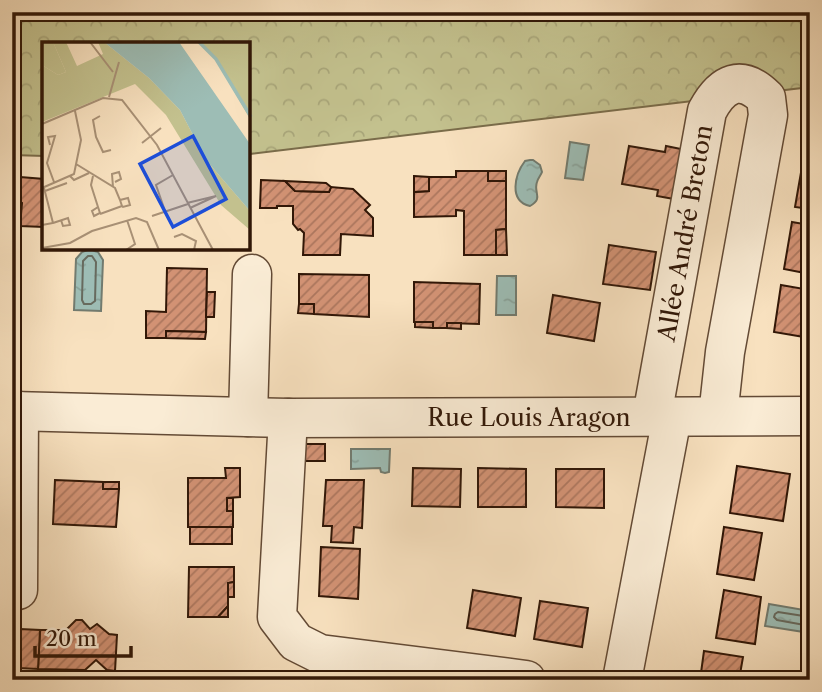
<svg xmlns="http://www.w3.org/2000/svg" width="822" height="692" viewBox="0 0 822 692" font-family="'Libre Caslon Text',serif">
  <defs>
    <pattern id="forest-crowns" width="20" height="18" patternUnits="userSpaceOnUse" patternTransform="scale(1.75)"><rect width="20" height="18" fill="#c3c18e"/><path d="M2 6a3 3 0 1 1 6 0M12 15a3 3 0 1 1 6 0" fill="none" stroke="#a8a579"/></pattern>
    <pattern id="water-ripples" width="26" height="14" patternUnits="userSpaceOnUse" patternTransform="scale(1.75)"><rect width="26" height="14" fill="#9dbdb5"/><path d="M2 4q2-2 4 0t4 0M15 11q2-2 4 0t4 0" fill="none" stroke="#88a29a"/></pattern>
    <pattern id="building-hatch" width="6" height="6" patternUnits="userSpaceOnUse" patternTransform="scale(1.75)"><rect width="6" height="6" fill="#d29274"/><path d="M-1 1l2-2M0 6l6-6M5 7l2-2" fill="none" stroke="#ab765d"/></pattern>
  </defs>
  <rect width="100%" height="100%" fill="#f8e1bf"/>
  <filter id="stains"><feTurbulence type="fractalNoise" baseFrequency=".00286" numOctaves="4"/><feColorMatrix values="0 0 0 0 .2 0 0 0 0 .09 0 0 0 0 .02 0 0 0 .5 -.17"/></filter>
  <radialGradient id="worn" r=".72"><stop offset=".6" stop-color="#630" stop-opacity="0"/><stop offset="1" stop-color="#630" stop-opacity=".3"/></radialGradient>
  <polygon fill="url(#forest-crowns)" stroke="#7a6c4a" stroke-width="2" points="12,12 810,12 810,87 249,154 248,44 44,44 44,156 12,155"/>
  <g fill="url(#water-ripples)" stroke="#727b6f" stroke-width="2">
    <polygon points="570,142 589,145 583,180 565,178"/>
    <path d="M530 160H533L540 165 542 172C541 175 538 178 537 182 533 193 544 198 530 206 508 201 515 174 525 161Z"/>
    <polygon points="90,249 98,252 103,260 101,311 74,310 76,259 82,252"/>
    <polygon points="497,276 516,276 516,315 496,315"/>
    <polygon points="351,449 390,449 389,472 385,473 381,472 380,468 351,469"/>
    <polygon points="769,604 810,611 810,633 765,626"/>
  </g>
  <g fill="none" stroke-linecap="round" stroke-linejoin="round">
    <g stroke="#676a5e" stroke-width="2">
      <polygon points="88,256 92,256 96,262 95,301 91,304 84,304 82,300 83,261"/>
      <polyline points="810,617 778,612 775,614 774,617 777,620 810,626"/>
    </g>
  </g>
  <g fill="url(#building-hatch)" stroke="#311707" stroke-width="2">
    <polygon points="629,146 665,152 666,146 681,149 674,199 657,196 658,190 622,184"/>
    <polygon points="803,161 810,162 810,209 795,207"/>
    <polygon points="456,171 488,171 488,181 506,181 506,229 496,230 496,255 464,255 464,211 456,210 456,216 414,217 414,192 429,191 429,177 456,177"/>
    <rect x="488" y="171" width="18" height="10"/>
    <polygon points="414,176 429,177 429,191 414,192"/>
    <polygon points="20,177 44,179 44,227 20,226 22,203 18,202"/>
    <polygon points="261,180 285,181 295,191 329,192 331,187 353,189 370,205 365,210 373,218 373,236 341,234 340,255 303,255 304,233 300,229 298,230 293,224 293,206 277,206 277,208 260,208"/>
    <polygon points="285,181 326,183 331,187 329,192 295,191"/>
    <polygon points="792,222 810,225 810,274 784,269"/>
    <polygon points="506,229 507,255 496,255 496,230"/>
    <polygon points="609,245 656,252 650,290 603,284"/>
    <polygon points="167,268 207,269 206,332 166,331 166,338 146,338 146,311 166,312"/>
    <polygon points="299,274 369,275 369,317 314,314 314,304 299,304"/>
    <polygon points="414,282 480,284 479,324 447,323 447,328 433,328 433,322 414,322"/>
    <polygon points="781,285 810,290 810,338 774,332"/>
    <polygon points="207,292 215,292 214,317 206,317"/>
    <polygon points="553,295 600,303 594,341 547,333"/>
    <polygon points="299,304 314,304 314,314 298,313"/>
    <polygon points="415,322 433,322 433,328 415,327"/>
    <polygon points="447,323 461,323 461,329 447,328"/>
    <polygon points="166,331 206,332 205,339 166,338"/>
    <rect x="304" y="444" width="21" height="17"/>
    <polygon points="737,466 790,474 783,521 730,513"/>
    <polygon points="225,468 240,468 240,497 227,498 227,511 233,511 233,527 188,527 188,478 226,478"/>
    <polygon points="413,468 461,469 460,507 412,506"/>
    <polygon points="478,468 526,469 526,507 478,507"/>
    <polygon points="556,469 604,469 604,508 556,507"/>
    <polygon points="55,480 103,482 103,489 119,489 116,527 53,524"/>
    <polygon points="326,480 364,480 362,528 354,527 353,543 331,542 332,526 323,526"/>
    <rect x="103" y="482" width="16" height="7"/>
    <rect x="227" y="498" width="6" height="13"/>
    <rect x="190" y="527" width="42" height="17"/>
    <polygon points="724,527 762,533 754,580 717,574"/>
    <polygon points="321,547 360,549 358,599 319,596"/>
    <polygon points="189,567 234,567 234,582 228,583 228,606 218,617 188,617"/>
    <polygon points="234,582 234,597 228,597 228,583"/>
    <polygon points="473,590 521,598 515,636 467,628"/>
    <polygon points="724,590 761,597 755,644 716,638"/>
    <polygon points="540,601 588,608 582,647 534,639"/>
    <polygon points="228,606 228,617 218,617"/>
    <polygon points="76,620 82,620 90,629 97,624 109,634 117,635 115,671 107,670 96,660 85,670 38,669 40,630 66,630"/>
    <polygon points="20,629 40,630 38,669 18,668"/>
    <polygon points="704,651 743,657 739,680 700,680"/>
  </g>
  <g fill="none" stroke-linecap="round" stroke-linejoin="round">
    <g stroke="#634a35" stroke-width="41">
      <g id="minor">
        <polyline points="12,411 288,418 810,416"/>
        <path d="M652 416 707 111C722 83 741 73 766 98L768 115 725 352 718 416"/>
        <polyline points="248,417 252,274"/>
        <polyline points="288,418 277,617 296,642 320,654 526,680"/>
        <polyline points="18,590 19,411"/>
        <polyline points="622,680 672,417"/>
      </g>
    </g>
    <use href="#minor" stroke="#faecd5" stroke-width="38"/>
  </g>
  <g text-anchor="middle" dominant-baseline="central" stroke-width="5" stroke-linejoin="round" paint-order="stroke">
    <g font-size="24" fill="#311707" stroke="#faecd5">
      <text transform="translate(685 233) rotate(-80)">Allée André Breton</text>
      <text x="529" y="417">Rue Louis Aragon</text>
    </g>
  </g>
  <g transform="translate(42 42)">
    <rect width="208" height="208" fill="#f8e1bf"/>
    <path d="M0 0H11L24 30 16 33 0 23Z" fill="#c3c18e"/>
    <path d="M11 0H24L35 24 61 12 56 0H62L107 36 138 68 164 118 208 169V188L179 163 124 73 93 42 0 80V23L16 33 24 30ZM156 0H208V77L174 18Z" fill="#c3c18e"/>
    <path d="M62 0H137L208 102V169L164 118 138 68 107 36Z" fill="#9dbdb5"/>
    <path fill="none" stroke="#9dbdb5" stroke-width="3.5" d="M157 0 174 17 209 75"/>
    <path fill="none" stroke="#a89075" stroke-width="2" d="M48 0 71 30M67 55 77 20M58 74 51 78 54 95 61 110 69 108M0 82 61 56 80 58 115 103 171 208M100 101 119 86M8 103 6 95 13 94 5 121 12 140M34 122 73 146 78 158 80 164 81 165 88 163 86 156 78 158M28 134 32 138 47 131M51 134 49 143 56 165 58 171 52 174 50 169 56 165M71 145 70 132 77 130 79 137 73 140M0 146 32 132 39 98 33 69M3 149 25 141M145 161 174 154 148 166M123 169 114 143 131 133M58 172 80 164M110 174 146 162M11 181 26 176 28 183 21 184 19 178M0 183 11 181 2 146M132 195 140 192 154 199 152 208M0 206 28 201 50 189 94 176 105 180 117 208M84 208 93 202 85 178"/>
    <path fill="#1d4ed8" fill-opacity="0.15" stroke="#1d4ed8" stroke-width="3.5" d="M151 94 184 157 131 185 98 122Z"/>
    <rect width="208" height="208" fill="none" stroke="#311707" stroke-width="3.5"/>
  </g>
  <rect width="822" height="692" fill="none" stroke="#f8e1bf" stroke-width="42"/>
  <rect x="14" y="14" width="794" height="664" fill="none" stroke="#311707" stroke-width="3.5"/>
  <rect x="21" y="21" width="780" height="650" fill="none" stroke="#311707" stroke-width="2"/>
  <path d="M35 646v10h96v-10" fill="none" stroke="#311707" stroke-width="3.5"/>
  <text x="46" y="646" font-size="21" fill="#311707" stroke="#faecd5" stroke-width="5" paint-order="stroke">20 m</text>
  <rect width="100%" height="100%" filter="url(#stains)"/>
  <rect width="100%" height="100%" fill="url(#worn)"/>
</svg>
